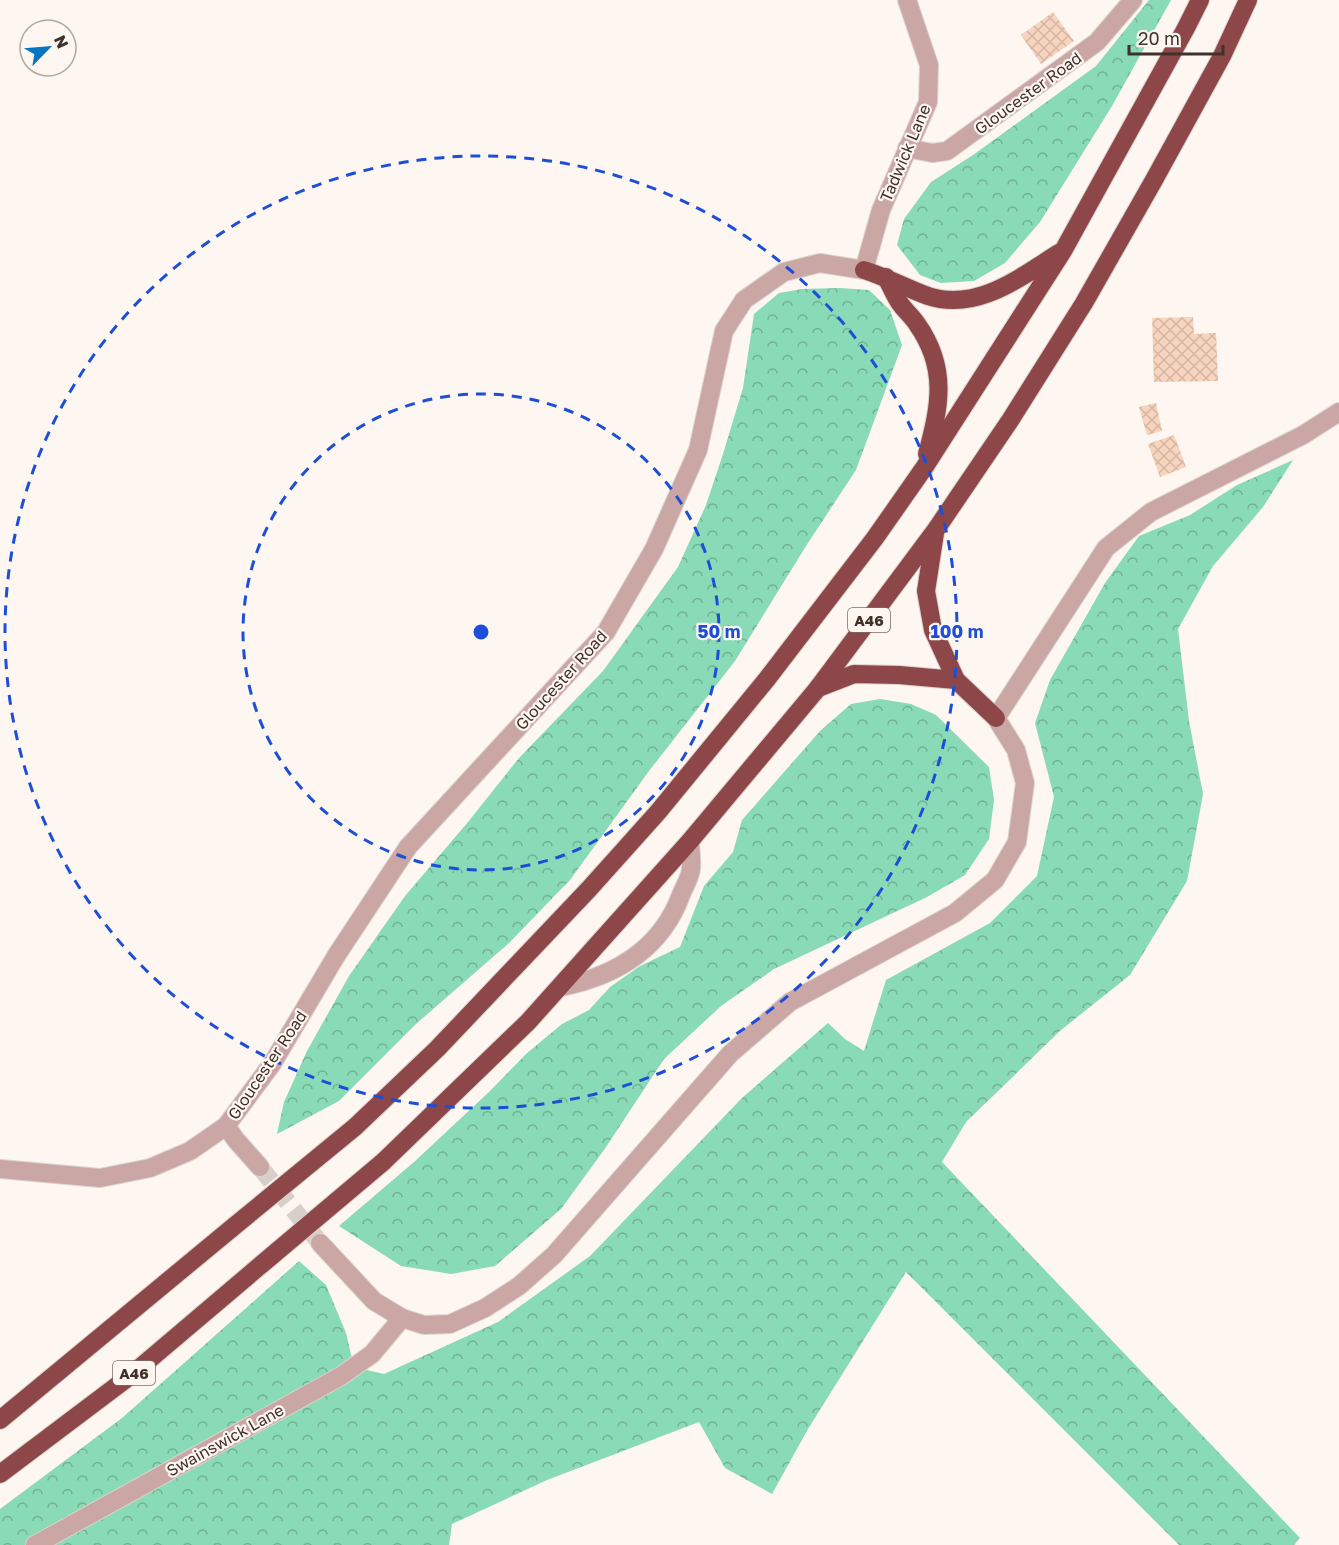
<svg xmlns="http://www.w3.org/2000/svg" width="1339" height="1545" viewBox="0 0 1339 1545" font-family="'Golos Text',sans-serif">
  <defs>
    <pattern id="forest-crowns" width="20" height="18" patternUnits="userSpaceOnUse" patternTransform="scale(1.5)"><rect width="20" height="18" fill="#89dab6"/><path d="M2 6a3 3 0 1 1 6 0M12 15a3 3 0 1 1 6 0" fill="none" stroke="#71b194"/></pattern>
    <pattern id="building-cross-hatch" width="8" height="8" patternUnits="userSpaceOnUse" patternTransform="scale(1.5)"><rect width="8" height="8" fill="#f6d4bd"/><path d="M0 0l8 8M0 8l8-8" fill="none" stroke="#d4b6a2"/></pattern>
  </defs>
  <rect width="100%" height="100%" fill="#fdf6f1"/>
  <g fill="url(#forest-crowns)">
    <polygon points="1149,0 1171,0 1112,106 1040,222 1005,263 974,281 941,283 920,275 897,245 904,219 931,182 973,155 1096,66"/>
    <polygon points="840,288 869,290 890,310 902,345 856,470 806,546 735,661 649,771 570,880 509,943 416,1024 339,1101 277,1134 284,1102 307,1051 349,976 405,896 468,822 519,758 603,671 678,567 706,505 723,454 743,388 754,314 779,293 802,289"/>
    <polygon points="1293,460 1263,507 1213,566 1178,629 1189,721 1203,794 1187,881 1130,975 1061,1030 966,1122 942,1162 1300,1538 1294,1545 1179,1545 906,1272 808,1429 772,1494 725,1468 699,1422 547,1480 452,1524 449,1545 0,1545 0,1509 122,1418 299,1261 326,1285 346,1333 354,1367 384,1374 498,1322 590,1256 742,1098 828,1023 845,1039 864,1051 886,980 990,923 1037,876 1054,797 1035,723 1050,680 1105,583 1139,536 1190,515 1237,485"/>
    <polygon points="880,699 911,704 936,715 989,767 994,800 989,839 965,875 927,897 774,969 721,1006 664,1059 604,1150 561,1209 495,1266 451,1274 401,1266 339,1226 414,1162 489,1092 526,1054 562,1024 589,1010 610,987 640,966 680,947 704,886 733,852 742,820 820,731 851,704"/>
  </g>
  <g fill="url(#building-cross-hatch)">
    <polygon points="1053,12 1074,41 1041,64 1021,35"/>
    <polygon points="1193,317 1194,334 1216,333 1218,381 1154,382 1152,318"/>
    <polygon points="1156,403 1162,431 1147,435 1139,407"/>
    <polygon points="1174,435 1186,467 1160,477 1148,444"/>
  </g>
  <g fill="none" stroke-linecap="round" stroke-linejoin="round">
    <polyline stroke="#d7cfc9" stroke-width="18" stroke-dasharray="18 9" stroke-linecap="butt" points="260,1167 320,1243"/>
    <g stroke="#dbd3cd" stroke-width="20">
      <g id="minor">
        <polyline points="907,148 932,153 947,151 1097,42 1133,0"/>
        <path d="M561 987C615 976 661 949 681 895 684 887 690 878 691 869 692 860 690 850 690 841"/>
        <polyline points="226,1126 236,1140 260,1167"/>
        <polyline points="0,1169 100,1178 150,1168 190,1151 226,1126 272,1064 336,956 408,847 606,632 654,549 698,450 724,331 744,300 784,272 820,263 864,270 881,210 928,102 929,65 907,0"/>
        <polyline points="320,1243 374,1301 402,1318 424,1325 450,1324 485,1308 519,1286 554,1255 730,1054 790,1002 955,913 995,880 1017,842 1025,783 1016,750 996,718 1106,548 1151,512 1303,435 1339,412"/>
        <polyline points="35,1545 341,1376 372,1354 402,1318"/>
      </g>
    </g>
    <g stroke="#dbd3cd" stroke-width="20">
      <g id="highway">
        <path d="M864 270C886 277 906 288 928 296 977 312 1019 278 1059 253"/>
        <path d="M886 277C890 285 894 294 899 302 904 310 912 316 917 324 948 368 940 406 927 454"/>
        <polyline points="935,533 926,591 933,630 956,680 996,718"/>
        <polyline points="818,688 854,674 899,675 956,680"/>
        <polyline points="355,1127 437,1049 589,889 658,812 767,679 875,538 924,468 1063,251 1186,28 1200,0"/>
        <polyline points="383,1162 528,1022 690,841 818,688 935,531 1011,419 1084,303 1154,180 1222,56 1248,0"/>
        <polyline points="0,1420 232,1228"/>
        <polyline points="0,1474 130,1376 262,1264"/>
      </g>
    </g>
    <use href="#minor" stroke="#caa6a5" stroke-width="18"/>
    <use href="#highway" stroke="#8d4748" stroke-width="18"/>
    <g stroke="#dbd3cd" stroke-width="20" stroke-linecap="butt">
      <g id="highway-bridge">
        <polyline points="232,1228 355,1127"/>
        <polyline points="262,1264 383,1162"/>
      </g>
    </g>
    <use href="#highway-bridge" stroke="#8d4748" stroke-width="18"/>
  </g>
  <g fill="none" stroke="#1d4ed8" stroke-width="3" stroke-dasharray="10 8">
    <circle cx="481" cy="632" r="238"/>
    <circle cx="481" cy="632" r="476"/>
  </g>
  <g text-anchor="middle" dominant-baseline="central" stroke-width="4.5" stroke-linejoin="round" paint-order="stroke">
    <g fill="#fdf6f1" stroke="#796d65" stroke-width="1.5">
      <rect x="848" y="608" width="42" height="24" rx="4.5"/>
      <rect x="113" y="1361" width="42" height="24" rx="4.5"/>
    </g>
    <g font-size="15" font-weight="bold" fill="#403229">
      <text x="869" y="620">A46</text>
      <text x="134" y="1373">A46</text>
    </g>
    <g font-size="16" fill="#403229" stroke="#fdf6f1">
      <text transform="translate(1028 93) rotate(-36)">Gloucester Road</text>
      <text transform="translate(905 153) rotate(-67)">Tadwick Lane</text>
      <text transform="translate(561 680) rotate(-48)">Gloucester Road</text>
      <text transform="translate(267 1065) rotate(-56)">Gloucester Road</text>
      <text transform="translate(225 1440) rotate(-29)">Swainswick Lane</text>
    </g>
  </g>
  <circle cx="481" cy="632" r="9" fill="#1d4ed8" stroke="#fdf6f1" stroke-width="3"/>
  <g font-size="18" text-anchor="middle" font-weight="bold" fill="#1d4ed8" stroke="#fdf6f1" stroke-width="4.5" stroke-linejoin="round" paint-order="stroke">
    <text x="719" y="638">50 m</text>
    <text x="957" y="638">100 m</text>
  </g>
  <g transform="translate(48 48) rotate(65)"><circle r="28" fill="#fdf6f1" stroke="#b1a8a1" stroke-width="1.5"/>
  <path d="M0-4.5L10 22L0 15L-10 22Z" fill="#0276c0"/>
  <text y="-9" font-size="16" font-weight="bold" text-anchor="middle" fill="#403229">N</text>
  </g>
  <path d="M1129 45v9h94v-9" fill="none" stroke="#403229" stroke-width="3"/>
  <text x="1138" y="45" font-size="18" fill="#403229" stroke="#fdf6f1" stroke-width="4.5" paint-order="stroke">20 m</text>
</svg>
